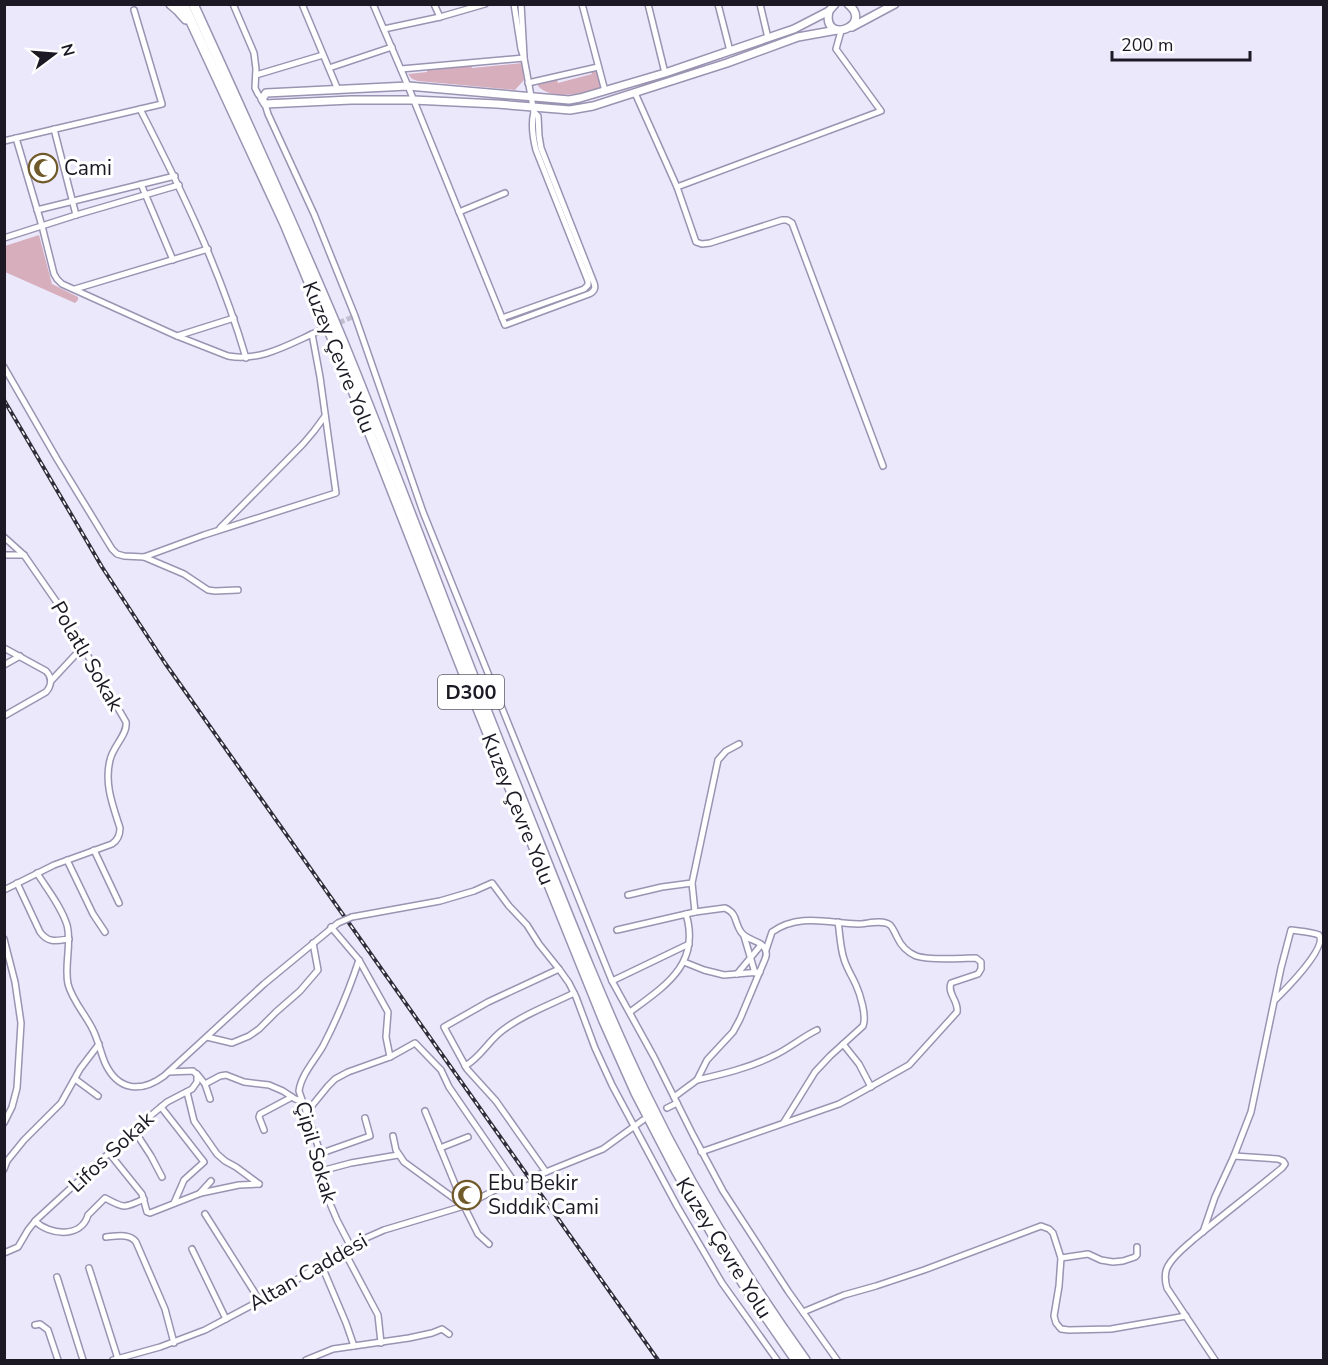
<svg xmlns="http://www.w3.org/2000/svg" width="1328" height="1365" viewBox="0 0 1328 1365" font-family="'Nunito Sans',sans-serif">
  <rect width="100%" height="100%" fill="#ece8fc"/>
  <g fill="#d7aebc">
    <polygon points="522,63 524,80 515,90 418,81 412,79 408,74 427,72 427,68 471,64 472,68"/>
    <path d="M600 68 603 86C586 94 551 101 538 86V84L557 79 558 83 592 74 591 71Z"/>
    <polygon points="39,235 52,284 78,297 78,300 75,303 5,272 5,246"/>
  </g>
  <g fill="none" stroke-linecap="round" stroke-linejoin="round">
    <polyline stroke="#c2bfd1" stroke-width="5" stroke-dasharray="5 2.5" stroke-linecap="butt" points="319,331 355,316"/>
    <g stroke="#9a93b2" stroke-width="8">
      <g id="street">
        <polyline points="233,4 254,53 256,69 255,88 258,94 262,99"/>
        <polyline points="302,4 338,90"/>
        <path d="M373 4 408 86 505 325 589 294C594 292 596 288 594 283L541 148 539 136 538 116 534 112 533 107 524 58 521 49 514 4"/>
        <polyline points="434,4 440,17"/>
        <polyline points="521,4 524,56"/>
        <polyline points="582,4 605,91"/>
        <polyline points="648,4 665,73"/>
        <polyline points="718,4 730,51"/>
        <polyline points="760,4 768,38"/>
        <polyline points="384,29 440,17 485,4"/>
        <polyline points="329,68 392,47"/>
        <polyline points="401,69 524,58"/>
        <polyline points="256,75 323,55"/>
        <polyline points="528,83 598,67"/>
        <polyline points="635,93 677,187 696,242 702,244 710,243 782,220 787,220 792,223 883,466"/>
        <polyline points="265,104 268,114 314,214 355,316 423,512 612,981 654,1057 693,1135 723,1191 788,1291 837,1360"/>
        <path d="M140 109C182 191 220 269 246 358"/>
        <polyline points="54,129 76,215"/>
        <path d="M16 138 42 226 54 274 57 279 62 284 177 336 228 356C261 362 289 344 319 331"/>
        <polyline points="4,141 162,104 134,10"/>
        <polyline points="141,184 173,260"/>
        <polyline points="677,187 881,111 836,49 841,31"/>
        <polyline points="37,210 175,176"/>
        <polyline points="459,212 505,193"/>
        <polyline points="4,238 76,215 179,185"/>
        <polyline points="75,289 208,249"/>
        <path d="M502 318 584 289 588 285V281L536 150C533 138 531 123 534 112"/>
        <polyline points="177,336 234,318"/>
        <polyline points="4,367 57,459 112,549 117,554 124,556 144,557 204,535 336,493 320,377 312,334"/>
        <polyline points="220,528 303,444 314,431 325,416"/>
        <path d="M4 537 24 555 58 604 126 722C128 734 113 746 110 760 104 784 113 806 120 828 120 835 118 840 112 844L54 865 4 890"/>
        <polyline points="4,555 24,555"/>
        <polyline points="144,557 184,574 208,590 215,591 238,590"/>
        <path d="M4 648 46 671C52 677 52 685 46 692L4 716"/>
        <polyline points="4,665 20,656"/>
        <polyline points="51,681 78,652"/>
        <polyline points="94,850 119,903"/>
        <polyline points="67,860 93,914 105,932"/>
        <path d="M37 873C47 889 61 906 67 925 72 944 64 965 68 984 72 1000 85 1014 92 1028 98 1039 100 1051 105 1063 118 1091 141 1093 164 1076L264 984 338 923"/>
        <path d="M17 883 40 932C48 943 56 941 69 939"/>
        <polyline points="692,883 695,912"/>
        <polyline points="628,895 662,887 692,883 718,760 726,751 739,744"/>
        <polyline points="352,917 440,901 474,891 492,883 509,906 527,925 539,944 559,969 569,983 576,997 595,1048 612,1085 677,1206 722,1283 777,1360"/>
        <polyline points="331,927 359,960 388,1012 386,1037 390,1057"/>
        <path d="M617 930 695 912 725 908C738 914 734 922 741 932 747 941 761 940 765 949 768 955 765 959 763 964L740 1019 733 1032 707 1060 697 1080 674 1097"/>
        <polyline points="744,936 755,973"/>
        <polyline points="4,939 15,982 21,1023 17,1088 12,1107 4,1123"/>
        <polyline points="684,962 704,970 724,975 760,972"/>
        <polyline points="737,974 761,945"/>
        <polyline points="612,981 689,944"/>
        <path d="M630 1012C665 986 701 964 686 914"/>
        <polyline points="207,1037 232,1043 249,1036 259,1029 276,1012 300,991 318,970 313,943"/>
        <polyline points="843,1044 859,1064 871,1087"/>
        <path d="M465 1066C481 1057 488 1041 503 1030 524 1014 550 1005 574 993"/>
        <polyline points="197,1074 205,1084 210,1099"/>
        <polyline points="75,1079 98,1096"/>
        <path d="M697 1080C723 1074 749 1068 773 1056 789 1049 802 1037 817 1030"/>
        <polyline points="205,1084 220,1076 226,1075 244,1082 269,1085 283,1091 295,1099 302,1101"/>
        <polyline points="187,1092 194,1121 217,1154 225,1161 236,1167 259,1184"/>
        <polyline points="161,1107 204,1162 184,1180 174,1203"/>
        <polyline points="667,1108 677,1103"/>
        <polyline points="425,1111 464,1206 478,1234 489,1244"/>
        <polyline points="306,1113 328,1086 335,1079 348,1072 390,1057 415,1043 441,1070 449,1087 515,1183"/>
        <path d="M784 1122 815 1072 830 1056 863 1026C867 1016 860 994 856 985 852 976 847 969 844 959 840 947 840 934 838 922"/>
        <polyline points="134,1130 151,1156 162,1177"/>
        <polyline points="264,1130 259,1117 260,1114 292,1097"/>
        <polyline points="393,1136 396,1150 404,1162 463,1205"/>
        <polyline points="440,1148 468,1137"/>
        <path d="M701 1152 839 1104 854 1096 909 1065 957 1012C959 1001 947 994 951 983L978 974 981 969V962L976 958C960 958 931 961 916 956 907 952 901 946 897 937 895 933 893 928 890 925 882 919 867 924 858 924 828 923 799 913 772 932L766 950"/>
        <polyline points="109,1153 142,1194 147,1212 150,1213 201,1193 239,1185 259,1184"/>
        <polyline points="319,1154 370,1136 365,1118"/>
        <polyline points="4,1169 7,1161 24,1140 61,1103 80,1069 99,1044"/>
        <polyline points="321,1171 351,1163 398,1155"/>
        <polyline points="546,1172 496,1101 467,1069 444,1027 488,1002 559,969"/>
        <polyline points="200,1193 211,1181"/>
        <polyline points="205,1214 260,1301"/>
        <path d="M35 1221C49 1235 81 1239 88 1215L105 1198C125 1209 124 1208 144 1199"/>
        <path d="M1203 1232 1215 1197 1234 1156 1251 1112 1281 968 1291 930C1298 931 1313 932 1319 935 1328 948 1283 992 1275 1000"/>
        <path d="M106 1237C116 1236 130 1233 136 1242L165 1309 174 1343"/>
        <path d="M350 1245 337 1220 326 1194 322 1175 318 1146 299 1091C301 1075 315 1060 323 1046 337 1019 349 990 359 960"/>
        <polyline points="192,1249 226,1319"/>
        <polyline points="343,1249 378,1315 381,1343"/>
        <polyline points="4,1253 18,1247 28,1230 36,1220 143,1122 167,1102 192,1089 197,1082 197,1075 193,1071 169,1072"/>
        <polyline points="1061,1258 1088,1254 1101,1260 1113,1262 1123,1261 1135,1257 1137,1255 1137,1247"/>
        <polyline points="321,1264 346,1323 354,1346"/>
        <polyline points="89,1268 118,1359"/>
        <polyline points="57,1277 83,1360"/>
        <polyline points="803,1312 844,1295 876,1286 924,1270 1041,1226 1049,1229 1053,1233 1061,1258 1059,1286 1054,1316 1056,1323 1061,1329 1069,1330 1111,1329 1186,1316"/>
        <polyline points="35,1325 40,1324 48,1330 58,1360"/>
        <polyline points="113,1360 160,1347 205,1330 284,1288 350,1245 384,1230 464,1206 495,1190 546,1172 603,1149 643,1120"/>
        <polyline points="306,1360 333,1349 409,1338 432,1333 442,1329 449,1334"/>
        <path d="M1215 1360 1167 1288C1165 1281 1164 1273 1168 1266 1174 1255 1185 1247 1194 1239 1223 1215 1253 1192 1282 1168L1285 1164 1283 1161 1278 1159 1234 1156"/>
      </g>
    </g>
    <g stroke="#9a93b2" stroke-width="10">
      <g id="secondary">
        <polyline points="835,4 829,11 794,29 665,73 580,98 569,100 408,86 266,93 262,99 265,104 351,100 413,100 497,104 570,110 593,106 727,63 798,37 837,30"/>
        <path d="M829 11C821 46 875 26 848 4"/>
        <polyline points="852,27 895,4"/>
      </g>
    </g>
    <g stroke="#9a93b2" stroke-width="12">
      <g id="highway">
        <polyline points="171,4 178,10 186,19"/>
        <polyline points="183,4 285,224 336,347 466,679 604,1021 636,1093 676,1170 712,1233 747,1289 796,1360"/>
        <path d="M193 4C244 116 295 227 342 340 397 474 446 610 500 745 547 860 590 978 644 1091 689 1185 744 1275 805 1360"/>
      </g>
    </g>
    <use href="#street" stroke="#fff" stroke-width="5"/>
    <use href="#secondary" stroke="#fff" stroke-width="7"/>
    <use href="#highway" stroke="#fff" stroke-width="9"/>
    <g stroke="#312e3b" stroke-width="4">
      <polyline id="rail" points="4,400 102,567 165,663 658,1360"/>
    </g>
    <use href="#rail" stroke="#fff" stroke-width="1.5" stroke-dasharray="4.5" stroke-linecap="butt"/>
    <g stroke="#9a93b2" stroke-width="8" stroke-linecap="butt">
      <polyline id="street-bridge" points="338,923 352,917"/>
    </g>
    <use href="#street-bridge" stroke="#fff" stroke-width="5"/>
  </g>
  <defs>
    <g id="mosque-ring" transform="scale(1.5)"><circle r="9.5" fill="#fff" stroke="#715a2a" stroke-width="1.5"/><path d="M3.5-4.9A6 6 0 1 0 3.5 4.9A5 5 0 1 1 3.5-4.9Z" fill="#715a2a"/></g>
  </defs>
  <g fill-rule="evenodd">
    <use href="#mosque-ring" x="43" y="168"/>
    <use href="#mosque-ring" x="467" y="1195"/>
  </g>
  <g text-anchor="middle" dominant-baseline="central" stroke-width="6" stroke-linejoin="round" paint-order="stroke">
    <rect fill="#fff" stroke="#605e66" stroke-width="1.5" x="438" y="675" width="66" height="34" rx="4.5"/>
    <g font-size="20" font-weight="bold" fill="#1c1925">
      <text x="471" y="692">D300</text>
    </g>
    <g font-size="21" fill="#1c1925" stroke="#fff" text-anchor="start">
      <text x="64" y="168">Cami</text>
      <text x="488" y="1183">Ebu Bekir<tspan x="488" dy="24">Sıddık Cami</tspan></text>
    </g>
    <g font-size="21" fill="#1c1925" stroke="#fff">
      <text transform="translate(339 357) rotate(68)">Kuzey Çevre Yolu</text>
      <text transform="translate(87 656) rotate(60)">Polatlı Sokak</text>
      <text transform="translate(518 809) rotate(68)">Kuzey Çevre Yolu</text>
      <text transform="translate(111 1152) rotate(-43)">Lifos Sokak</text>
      <text transform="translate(316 1152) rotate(74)">Çipil Sokak</text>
      <text transform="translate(724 1248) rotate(58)">Kuzey Çevre Yolu</text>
      <text transform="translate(308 1272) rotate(-30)">Altan Caddesi</text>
    </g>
  </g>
  <rect width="1328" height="1365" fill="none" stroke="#1c1925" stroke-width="12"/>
  <g transform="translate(54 54) rotate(74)" stroke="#ffffff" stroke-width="4.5" paint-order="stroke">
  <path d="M0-4.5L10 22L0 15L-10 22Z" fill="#1c1925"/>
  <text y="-9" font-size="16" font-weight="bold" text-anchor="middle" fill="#1c1925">N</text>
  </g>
  <path d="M1112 51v9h138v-9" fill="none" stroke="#1c1925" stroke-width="3"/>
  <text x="1121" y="51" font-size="18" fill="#1c1925" stroke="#ffffff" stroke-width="4.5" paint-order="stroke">200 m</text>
</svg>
